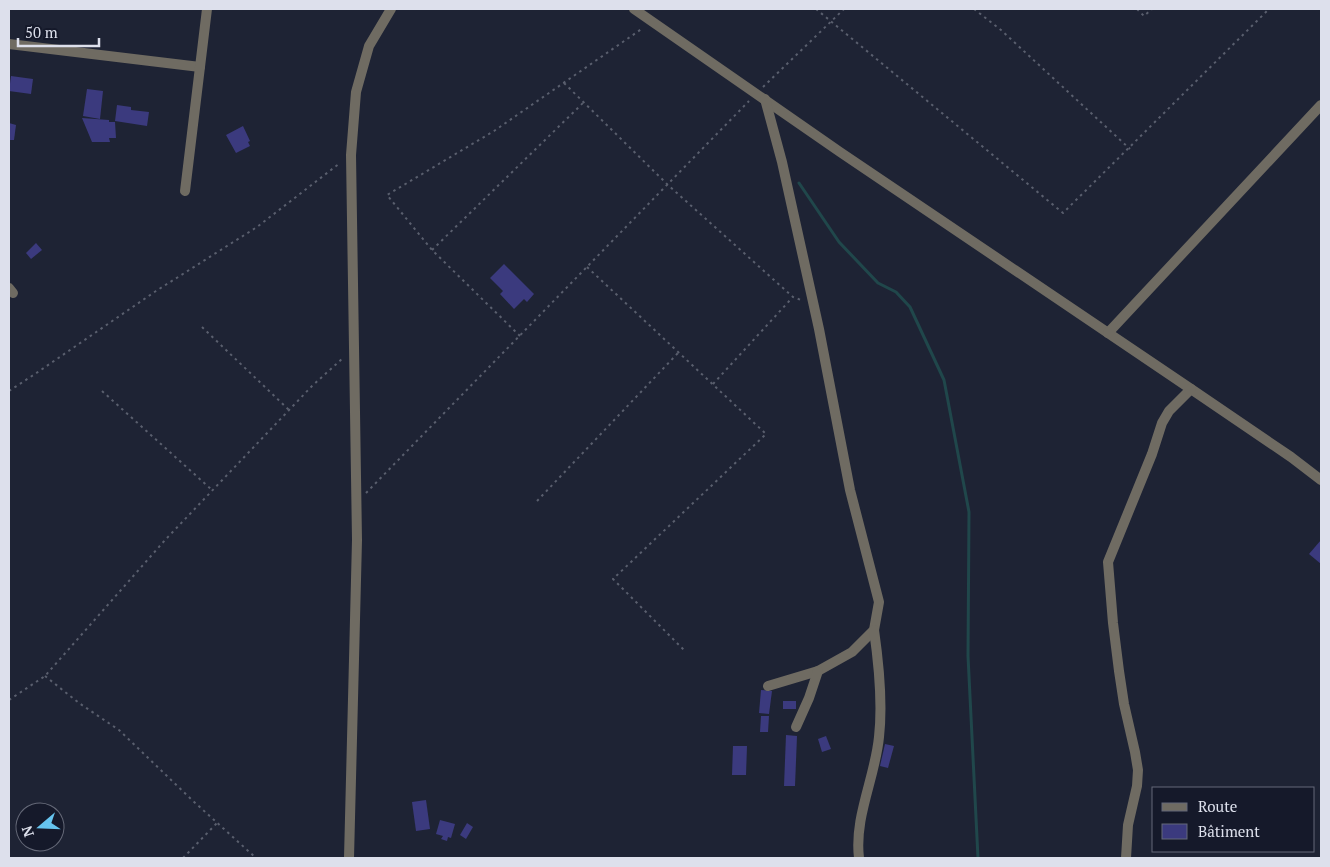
<svg xmlns="http://www.w3.org/2000/svg" width="1330" height="867" viewBox="0 0 1330 867" font-family="'PT Serif',serif">
  <rect width="100%" height="100%" fill="#1e2334"/>
  <g fill="none" stroke-linecap="round" stroke-linejoin="round">
    <polyline stroke="#20474b" stroke-width="3" points="799,183 839,242 878,283 896,292 910,307 944,380 969,512 968,656 978,858"/>
  </g>
  <g fill="#3b3a7e">
    <polygon points="11,76 33,79 31,94 9,91"/>
    <polygon points="87,89 103,91 100,119 83,116"/>
    <polygon points="117,105 131,107 131,110 149,112 147,126 115,121"/>
    <polygon points="82,118 109,120 109,122 115,122 116,138 109,138 110,142 92,142"/>
    <polygon points="9,123 16,125 14,140 10,140"/>
    <polygon points="243,126 250,141 248,142 250,146 236,153 226,135"/>
    <polygon points="36,243 42,250 31,259 26,253"/>
    <polygon points="504,264 534,294 527,302 524,299 514,309 500,294 503,291 490,278"/>
    <polygon points="1321,540 1321,564 1309,554"/>
    <polygon points="761,690 772,691 769,714 759,713"/>
    <rect x="783" y="701" width="13" height="8"/>
    <polygon points="761,716 769,716 768,732 760,732"/>
    <polygon points="786,735 797,736 795,786 784,786"/>
    <polygon points="826,736 831,749 822,752 818,739"/>
    <polygon points="885,744 894,746 888,768 880,766"/>
    <polygon points="733,746 747,746 746,775 732,775"/>
    <polygon points="426,800 430,829 416,831 412,802"/>
    <polygon points="440,820 455,824 451,838 448,837 447,841 441,839 443,836 436,834"/>
    <polygon points="467,823 473,827 466,839 460,835"/>
  </g>
  <g fill="none" stroke-linecap="round" stroke-linejoin="round">
    <g stroke="#5a5f6e" stroke-width="2" stroke-dasharray="2.5 4" stroke-linecap="butt">
      <polyline points="816,9 1063,213 1269,9"/>
      <polyline points="974,9 1001,30 1130,149"/>
      <polyline points="1137,9 1144,16 1152,9"/>
      <polyline points="564,83 668,185 793,297 801,300"/>
      <polyline points="763,87 844,9"/>
      <polyline points="432,250 584,102"/>
      <polyline points="587,267 766,434 613,579 686,652"/>
      <polyline points="202,327 289,410"/>
      <polyline points="520,336 432,250 387,195 494,131 643,28"/>
      <polyline points="713,384 792,298"/>
      <polyline points="9,391 35,374 156,291 257,227 340,163"/>
      <polyline points="102,391 212,490"/>
      <polyline points="366,493 749,101"/>
      <polyline points="537,501 678,353"/>
      <polyline points="45,676 79,703 119,730 192,800 256,858"/>
      <polyline points="9,700 45,676 166,539 312,386 343,358"/>
      <polyline points="183,858 217,823"/>
    </g>
    <g stroke="#6f6b62" stroke-width="10">
      <polyline points="634,9 840,152 1191,389 1291,457 1321,480"/>
      <polyline points="9,44 200,67"/>
      <polyline points="765,99 782,162 819,329 850,490 879,602 874,630 852,652 818,671 768,686"/>
      <polyline points="185,191 207,9"/>
      <polyline points="9,288 13,293"/>
      <polyline points="1108,333 1321,105"/>
      <polyline points="796,727 809,698 818,671"/>
      <polyline points="349,858 357,540 351,155 356,92 369,46 391,9"/>
      <path d="M859 858C854 817 875 778 879 737 883 702 879 665 874 630"/>
      <polyline points="1126,858 1128,825 1137,786 1138,770 1135,752 1124,704 1119,671 1113,623 1108,562 1152,454 1162,423 1169,411 1191,389"/>
    </g>
  </g>
  <rect width="1330" height="867" fill="none" stroke="#dde0ec" stroke-width="20"/>
  <rect x="1152" y="787" width="162" height="65" fill="#15192a" stroke="#656978"/>
  <rect x="1162" y="803" width="25" height="8" fill="#6f6b62" stroke="#656978"/>
  <text x="1198" y="812" font-size="15" fill="#dde0ec">Route</text>
  <rect x="1162" y="824" width="25" height="15" fill="#3b3a7e" stroke="#656978"/>
  <text x="1198" y="837" font-size="15" fill="#dde0ec">Bâtiment</text>
  <g transform="translate(40 827) rotate(251)"><circle r="24" fill="#15192a" stroke="#656978"/>
  <path d="M0-4L9 19L0 12L-9 19Z" fill="#66c4ef"/>
  <text y="-8" font-size="14" font-weight="bold" text-anchor="middle" fill="#dde0ec">N</text>
  </g>
  <path d="M18 38v8h81v-8" fill="none" stroke="#dde0ec" stroke-width="2.5"/>
  <text x="25" y="38" font-size="15" fill="#dde0ec" stroke="#15192a" stroke-width="4" paint-order="stroke">50 m</text>
</svg>
